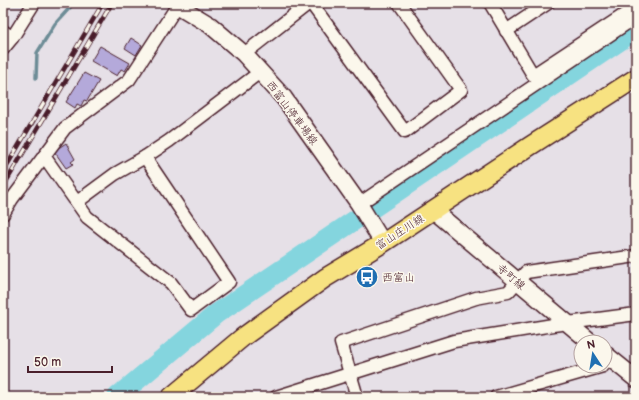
<svg xmlns="http://www.w3.org/2000/svg" width="639" height="400" viewBox="0 0 639 400" font-family="'Balsamiq Sans','Klee One',sans-serif">
  <rect width="100%" height="100%" fill="#e6e0e7"/>
  <filter id="ink" filterUnits="userSpaceOnUse"><feTurbulence type="fractalNoise" baseFrequency=".025" numOctaves="2"/><feDisplacementMap in="SourceGraphic" scale="8" xChannelSelector="R" yChannelSelector="G"/><feConvolveMatrix kernelMatrix="1 2 1 2 8 2 1 2 1" color-interpolation-filters="sRGB"/></filter>
  <g filter="url(#ink)">
    <g fill="none" stroke-linecap="round" stroke-linejoin="round">
      <polyline stroke="#6d8c96" stroke-width="3.5" points="36,78 37,53 55,24 74,3"/>
      <polyline stroke="#84d5de" stroke-width="20" points="117,397 216,314 636,30"/>
    </g>
    <g fill="#b4a9da" stroke="#4a1f2b">
      <polygon points="124,3 134,3 131,8"/>
      <polygon points="131,38 142,45 136,55 125,48"/>
      <polygon points="100,46 130,63 125,71 121,69 117,76 91,61"/>
      <polygon points="84,73 99,81 87,101 84,100 81,106 77,104 75,108 66,102"/>
      <polygon points="66,143 75,159 71,162 73,164 66,168 54,151"/>
    </g>
    <g fill="none" stroke-linecap="round" stroke-linejoin="round">
      <g stroke="#4a1f2b" stroke-width="15">
        <g id="street">
          <polyline points="311,3 405,132 461,90 399,3"/>
          <polyline points="490,3 533,75 636,7 633,3"/>
          <polyline points="3,31 12,38"/>
          <polyline points="506,31 548,3"/>
          <polyline points="3,49 12,38 34,3"/>
          <polyline points="244,54 309,3"/>
          <polyline points="44,156 87,217 171,283 191,310 229,282 145,157"/>
          <polyline points="77,202 115,174 145,157 169,141 260,72"/>
          <polyline points="359,204 636,17"/>
          <polyline points="3,214 12,199 65,128 129,80 179,3"/>
          <polyline points="276,397 454,341 553,325 636,314"/>
          <polyline points="357,397 341,343 476,298 508,292 526,272 636,256"/>
          <polyline points="496,397 603,366"/>
        </g>
      </g>
      <g stroke="#4a1f2b" stroke-width="19">
        <g id="secondary">
          <polyline points="177,5 210,25 244,54 284,98 359,204 383,243"/>
          <polyline points="433,210 590,342"/>
          <polyline points="605,354 636,379"/>
        </g>
      </g>
      <g stroke="#4a1f2b" stroke-width="21">
        <polyline id="primary" points="171,397 243,337 325,278 383,243 530,146 636,78"/>
      </g>
      <use href="#street" stroke="#fbf7ec" stroke-width="12"/>
      <use href="#secondary" stroke="#fbf7ec" stroke-width="16"/>
      <use href="#primary" stroke="#f7e281" stroke-width="18"/>
      <g stroke="#4a1f2b" stroke-width="4.5">
        <g id="rail">
          <polyline points="3,172 103,3"/>
          <polyline points="3,187 112,3"/>
        </g>
      </g>
      <use href="#rail" stroke="#fbf7ec" stroke-width="3" stroke-dasharray="9" stroke-linecap="butt"/>
    </g>
  </g>
  <defs>
    <g id="bus-disc" transform="scale(1.15)"><circle r="9.5" fill="#1f6fb2" stroke="#fbf7ec"/><path d="M-5-6H5V4H4V6H2V4H-2V6H-4V4H-5ZM-3.5-4V0h7V-4ZM-3.5 1.2v1.5H-2V1.2ZM2 1.2v1.5H3.5V1.2Z" fill="#fff"/></g>
  </defs>
  <g fill-rule="evenodd">
    <use href="#bus-disc" x="367" y="277"/>
  </g>
  <g text-anchor="middle" dominant-baseline="central" stroke-width="3" stroke-linejoin="round" paint-order="stroke">
    <g font-size="11" fill="#4a1f2b" stroke="#fbf7ec">
      <text transform="translate(292 113) rotate(53)">西富山停車場線</text>
      <text transform="translate(400 232) rotate(-33)">富山庄川線</text>
      <text transform="translate(511 277) rotate(40)">寺町線</text>
    </g>
    <g font-size="11" fill="#4a1f2b" stroke="#fbf7ec" text-anchor="start">
      <text x="382" y="277">西富山</text>
    </g>
  </g>
  <rect width="639" height="400" fill="none" stroke="#fbf7ec" stroke-width="16"/>
  <rect x="8" y="8" width="623" height="384" fill="none" stroke="#4a1f2b" stroke-width="1.5" filter="url(#ink)"/>
  <g transform="translate(593 354) rotate(348)"><circle r="19" fill="#fbf7ec" stroke="#b4a19f"/>
  <path d="M0-3L7 15L0 10L-7 15Z" fill="#1f6fb2"/>
  <text y="-6" font-size="11" font-weight="bold" text-anchor="middle" fill="#4a1f2b">N</text>
  </g>
  <path d="M28 366v6h84v-6" fill="none" stroke="#4a1f2b" stroke-width="2"/>
  <text x="34" y="366" font-size="12" fill="#4a1f2b" stroke="#fbf7ec" stroke-width="3" paint-order="stroke">50 m</text>
</svg>
